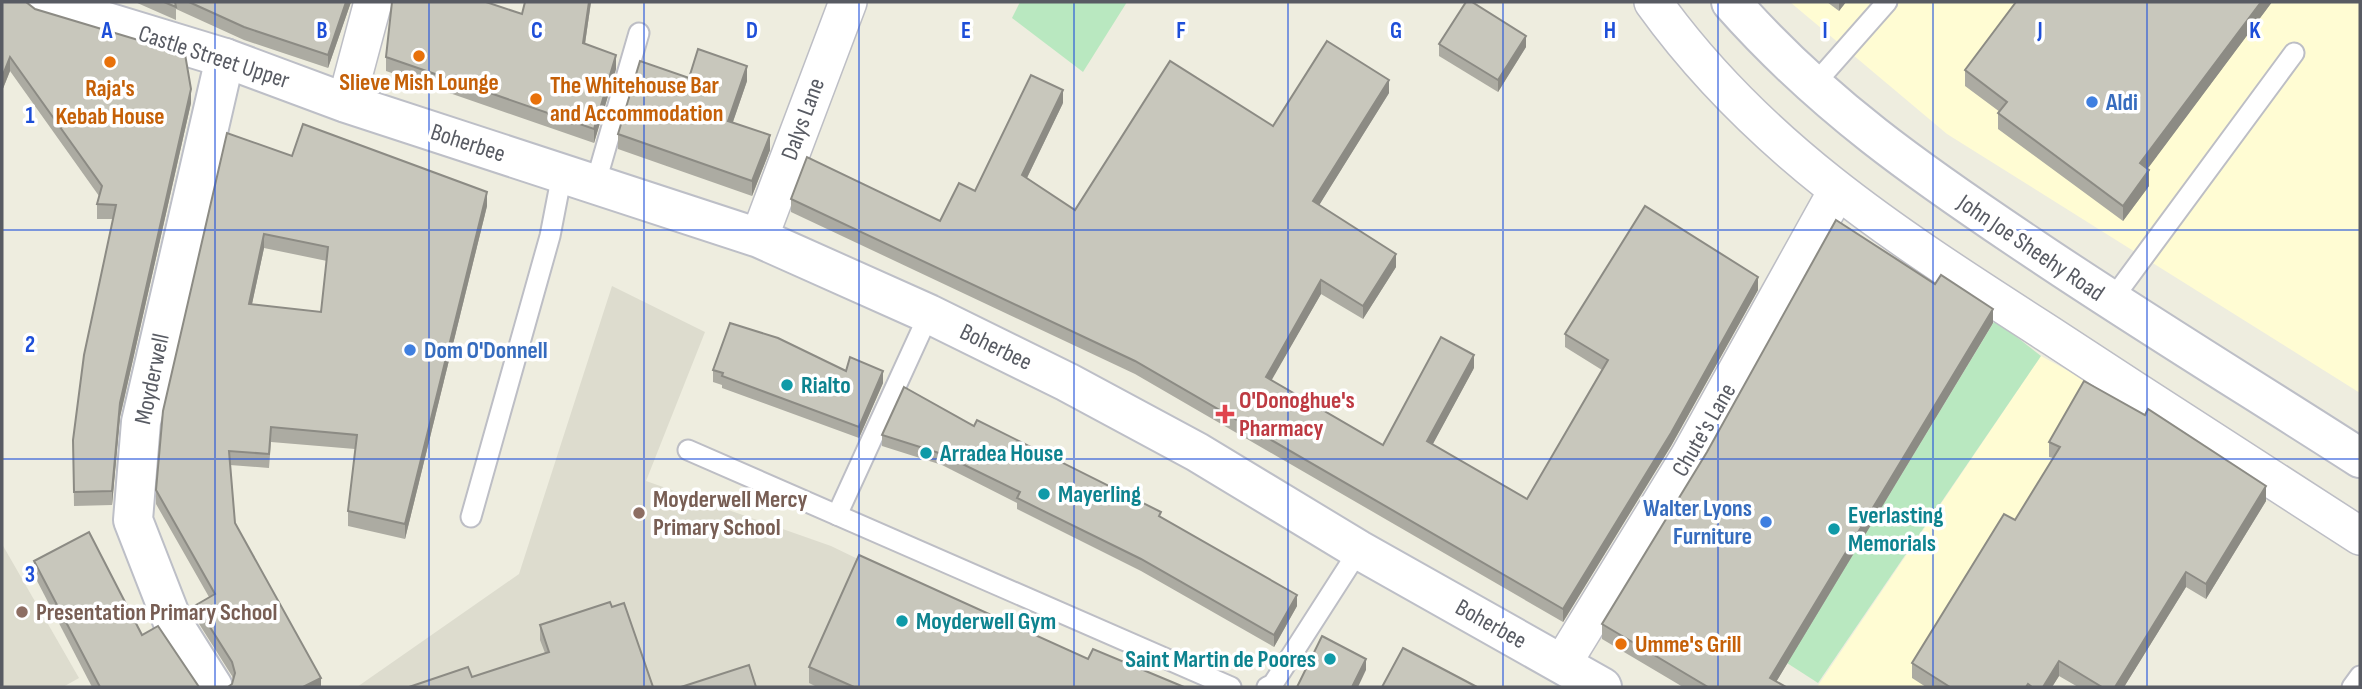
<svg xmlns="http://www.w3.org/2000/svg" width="2362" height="689" viewBox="0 0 2362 689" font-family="'Sofia Sans Condensed',sans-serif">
  <rect width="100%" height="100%" fill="#eeeddf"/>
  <g fill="#fffcd3">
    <polygon points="1790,2 2360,2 2360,393 1947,134"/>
    <polygon points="2041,356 2153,417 1974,687 1817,687"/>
  </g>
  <g fill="#dddcce">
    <polygon points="612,286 705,332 646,481 831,546 1085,669 1077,687 357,687 519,574"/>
    <polygon points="2,544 79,678 63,687 2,687"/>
  </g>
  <g fill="#b9e8c0">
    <polygon points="1020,2 1127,2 1083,72 1012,18"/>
    <polygon points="1995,320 2041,356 1818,683 1787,663"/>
  </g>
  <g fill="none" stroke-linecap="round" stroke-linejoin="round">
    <g stroke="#bdbec5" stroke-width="23">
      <g id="lane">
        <polyline points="1812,87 1887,2"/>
        <polyline points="595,185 639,33"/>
        <polyline points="2111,301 2294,53"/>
        <polyline points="688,450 1231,687"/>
        <polyline points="837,515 929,314"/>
        <polyline points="471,517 550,236 562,174"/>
        <polyline points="1267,687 1273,684 1359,550"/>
        <polyline points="2352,687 2360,676"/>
      </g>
    </g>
    <g stroke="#bdbec5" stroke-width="40">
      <g id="street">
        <path d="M1653 2C1760 151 1901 239 2053 337 2155 404 2258 470 2360 536"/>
        <polyline points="346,103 373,2"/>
        <polyline points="759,238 848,2"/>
        <polyline points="1562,664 1689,457 1837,191"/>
      </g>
    </g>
    <g stroke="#bdbfc7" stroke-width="42">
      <g id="secondary">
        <polyline points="41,2 225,58 346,103 759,238 929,314 1067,382 1197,452 1359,550 1602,687"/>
        <path d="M1731 2C1822 105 1920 173 2034 249 2141 321 2251 388 2360 458"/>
        <polyline points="213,687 174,625 133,520 141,422 225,58"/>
      </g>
    </g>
    <use href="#lane" stroke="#fff" stroke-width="19"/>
    <use href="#street" stroke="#fff" stroke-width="37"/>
    <use href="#secondary" stroke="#fff" stroke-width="38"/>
  </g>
  <g fill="#acaba2" fill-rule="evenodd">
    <polygon points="2,2 35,9 191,103 120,417 112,505 74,506 73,440 113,219 97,219 97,204 99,196 10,71 2,91"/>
    <polygon points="135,2 351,2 328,68 244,40 176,9 176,20"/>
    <polygon points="525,2 591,2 585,44 616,69 594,143 386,71 386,57 522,14"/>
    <polygon points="1827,2 1846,2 1839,11"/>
    <polygon points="2016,2 2272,2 2147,169 2149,186 2123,221 1998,129 1998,113 2000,112 1965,86 1965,70"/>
    <polygon points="1439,44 1526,47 1498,92 1439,56"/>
    <polygon points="689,78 747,81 733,122 770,150 752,196 618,149 618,134"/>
    <polygon points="1389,93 1319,205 1396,267 1363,319 1321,294 1271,380 1383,445 1474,368 1432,445 1527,499 1602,370 1565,347 1565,334 1758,290 1671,446 1563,622 1135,374 791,212 791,199 940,221 975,191 1063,103 1027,178 1075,210 1273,126"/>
    <path d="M292 156 487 206 405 539 348 526V511L355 449 271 442 269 468 230 465 235 523 321 687 232 684 233 680 232 676 196 619V605L209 597 156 504V490ZM264 248 327 261 321 312 252 304Z"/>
    <polygon points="1993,323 1776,682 1786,687 1683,687 1602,639 1602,624"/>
    <polygon points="713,370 846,371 883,383 859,438 722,388 722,385 713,382"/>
    <polygon points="974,426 1161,517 1297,606 1274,647 1141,571 1017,509 1017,503 942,465 882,446 882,435"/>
    <polygon points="2049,442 2266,501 2206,599 2186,587 2124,687 2078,687 2059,676 2052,687 1926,687 1912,678 1912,663 2015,520 2053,458 2049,457"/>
    <polygon points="34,561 142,635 199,687 92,687 34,575"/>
    <polygon points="612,607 653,687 472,677 545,653 540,640 540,625"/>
    <polygon points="1088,659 1184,687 817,687 809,683 809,667"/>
  </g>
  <g fill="#8c8b84">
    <polygon points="346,2 351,2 328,68 328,55"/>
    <polygon points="589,2 591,2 583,57 583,43"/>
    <polygon points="1839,2 1846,2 1839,11"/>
    <polygon points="2261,2 2272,2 2140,179 2140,163"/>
    <polygon points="1526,36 1526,47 1498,92 1498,80"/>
    <polygon points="616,55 616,69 594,143 594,129"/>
    <polygon points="10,57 10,71 2,91 2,77"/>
    <polygon points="747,66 747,81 728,136 728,121"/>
    <polygon points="1389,80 1389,93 1313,215 1313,201"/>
    <polygon points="191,89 191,103 120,417 112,505 112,491 120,403"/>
    <polygon points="1063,90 1063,103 1022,188 1022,175"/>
    <polygon points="770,135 770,150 752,196 752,181"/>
    <polygon points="2149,170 2149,186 2123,221 2123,206"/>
    <polygon points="487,192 487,206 405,539 405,524"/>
    <polygon points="264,234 264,248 249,318 249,304"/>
    <polygon points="1396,254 1396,267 1363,319 1363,306"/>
    <polygon points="1758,277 1758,290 1671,446 1563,622 1563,609"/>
    <polygon points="1321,280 1321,294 1266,390 1266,377"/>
    <polygon points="1993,309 1993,323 1773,687 1770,678"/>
    <polygon points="1474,355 1474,368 1427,455 1427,441"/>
    <polygon points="883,371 883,383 859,438 859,427"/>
    <polygon points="2266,486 2266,501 2206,599 2206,584"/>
    <polygon points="2186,572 2186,587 2124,687 2115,687"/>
    <polygon points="1297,595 1297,606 1274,647 1274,635"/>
    <polygon points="1366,659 1366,670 1358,687 1352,687"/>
    <polygon points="2059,661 2059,676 2052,687 2043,687"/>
    <polygon points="321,678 321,687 303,687"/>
  </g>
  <g fill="#c8c7bc" stroke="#8c8b84" stroke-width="2" fill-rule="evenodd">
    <polygon points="2,2 26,2 35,9 185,54 191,89 120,403 112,491 74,492 73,440 84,355 116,205 97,204 102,186 10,57 2,77"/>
    <polygon points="164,2 175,2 176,7"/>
    <polygon points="189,2 346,2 328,55 244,27"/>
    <polygon points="392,2 486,2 522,14 525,2 589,2 583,43 616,55 594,129 386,57"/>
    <polygon points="1466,2 1472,2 1526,36 1498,80 1439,44"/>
    <polygon points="2016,2 2261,2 2140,163 2149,170 2123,206 1998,113 2007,102 1965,70"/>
    <polygon points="1327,41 1389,80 1313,201 1396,254 1363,306 1321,280 1266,377 1383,445 1441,337 1474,355 1427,441 1527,499 1608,360 1565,334 1645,206 1758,277 1671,433 1563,609 1135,361 791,199 807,157 940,221 959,183 975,191 1031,75 1063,90 1022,175 1075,210 1170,61 1273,126"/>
    <polygon points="698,49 747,66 728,121 770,135 752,181 618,134 640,61 689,78"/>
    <path d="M303 124 487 192 405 524 348 511 357 435 271 427 269 454 229 451 235 523 321 678 303 687H228L232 684 235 673 232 662 196 605 215 594 156 490 163 411 227 133 292 156ZM264 234 328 247 321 312 249 304Z"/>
    <polygon points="1836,220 1935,284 1941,275 1993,309 1770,678 1786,687 1708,687 1602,624 1707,452"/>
    <polygon points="730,323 778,338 846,371 850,357 883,371 859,427 722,376 723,373 713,370"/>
    <polygon points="2084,381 2145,415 2148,409 2266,486 2206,584 2186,572 2115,687 2102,687 2059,661 2043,687 2032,687 2028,684 2026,687 1950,687 1912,663 2004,514 2015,520 2060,447 2049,442"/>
    <polygon points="904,387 974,426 977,420 1161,512 1159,516 1297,595 1274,635 1141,559 1017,498 1020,492 942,454 882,435"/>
    <polygon points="89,532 142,635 158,626 199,687 100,687 34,561"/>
    <polygon points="859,555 1088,659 1093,649 1184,687 854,687 809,667"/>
    <polygon points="610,602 612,607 624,603 653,687 409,687 468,667 472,677 549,652 540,625"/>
    <polygon points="1322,636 1366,659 1352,687 1297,687"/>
    <polygon points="1403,648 1477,687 1382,687"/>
    <polygon points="749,665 756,687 681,687"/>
  </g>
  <path fill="none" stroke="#1d4ed8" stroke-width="2" stroke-opacity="0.55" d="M215 2V687M429 2V687M644 2V687M859 2V687M1074 2V687M1288 2V687M1503 2V687M1718 2V687M1933 2V687M2147 2V687M2 230H2360M2 459H2360"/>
  <g fill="#e8710a" stroke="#fff" stroke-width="2.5">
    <circle cx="419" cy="56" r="7"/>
    <circle cx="110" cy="62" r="7"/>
    <circle cx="536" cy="99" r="7"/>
    <circle cx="1621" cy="644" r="7"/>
  </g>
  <g fill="#3f7fe0" stroke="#fff" stroke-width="2.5">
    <circle cx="2092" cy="102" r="7"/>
    <circle cx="410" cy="350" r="7"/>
    <circle cx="1766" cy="522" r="7"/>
  </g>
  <g fill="#0f9aa8" stroke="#fff" stroke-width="2.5">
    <circle cx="787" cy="385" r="7"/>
    <circle cx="926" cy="453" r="7"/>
    <circle cx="1044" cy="494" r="7"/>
    <circle cx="1834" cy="529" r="7"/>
    <circle cx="902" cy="621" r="7"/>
    <circle cx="1330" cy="659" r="7"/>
  </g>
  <path fill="#e0444e" stroke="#fff" stroke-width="2.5" d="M1221.5 403.5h7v7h7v7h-7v7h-7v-7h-7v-7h7z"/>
  <g fill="#8d6e63" stroke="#fff" stroke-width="2.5">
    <circle cx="639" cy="513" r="7"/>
    <circle cx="22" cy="612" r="7"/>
  </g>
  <g text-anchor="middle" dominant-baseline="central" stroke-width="7" stroke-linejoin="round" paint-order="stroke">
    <g font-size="24" fill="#585b63" stroke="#fff">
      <text transform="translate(214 57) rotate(18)">Castle Street Upper</text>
      <text transform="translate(803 119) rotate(-70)">Dalys Lane</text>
      <text transform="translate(468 143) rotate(18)">Boherbee</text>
      <text transform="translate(2031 248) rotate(34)">John Joe Sheehy Road</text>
      <text transform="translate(996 347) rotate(26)">Boherbee</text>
      <text transform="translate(152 379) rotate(-78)">Moyderwell</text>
      <text transform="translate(1704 430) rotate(-60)">Chute's Lane</text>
      <text transform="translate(1491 624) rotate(29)">Boherbee</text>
    </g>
    <g font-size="24" font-weight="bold" fill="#c56008" stroke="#fff">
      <text x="419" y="82">Slieve Mish Lounge</text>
      <text x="550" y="85" text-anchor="start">The Whitehouse Bar<tspan x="550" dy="28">and Accommodation</tspan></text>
      <text x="110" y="88">Raja's<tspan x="110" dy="28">Kebab House</tspan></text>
      <text x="1635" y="644" text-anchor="start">Umme's Grill</text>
    </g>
    <g font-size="24" font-weight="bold" fill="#366cbe" stroke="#fff" text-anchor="start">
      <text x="2106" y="102">Aldi</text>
      <text x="424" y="350">Dom O'Donnell</text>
      <text x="1752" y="508" text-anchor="end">Walter Lyons<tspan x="1752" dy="28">Furniture</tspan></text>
    </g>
    <g font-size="24" font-weight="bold" fill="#0d838f" stroke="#fff" text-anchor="start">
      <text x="801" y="385">Rialto</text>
      <text x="940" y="453">Arradea House</text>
      <text x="1058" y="494">Mayerling</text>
      <text x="1848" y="515">Everlasting<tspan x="1848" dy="28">Memorials</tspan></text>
      <text x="916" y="621">Moyderwell Gym</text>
      <text x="1316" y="659" text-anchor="end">Saint Martin de Poores</text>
    </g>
    <g font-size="24" font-weight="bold" fill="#be3a42" stroke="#fff" text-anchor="start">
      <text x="1239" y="400">O'Donoghue's<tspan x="1239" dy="28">Pharmacy</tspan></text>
    </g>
    <g font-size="24" font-weight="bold" fill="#785e54" stroke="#fff" text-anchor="start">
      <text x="653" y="499">Moyderwell Mercy<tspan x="653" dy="28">Primary School</tspan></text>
      <text x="36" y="612">Presentation Primary School</text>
    </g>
  </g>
  <g font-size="23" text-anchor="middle" font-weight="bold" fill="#1d4ed8" stroke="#fff" stroke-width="7" stroke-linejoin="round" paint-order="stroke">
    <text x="107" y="38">A</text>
    <text x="322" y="38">B</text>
    <text x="537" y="38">C</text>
    <text x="752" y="38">D</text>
    <text x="966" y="38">E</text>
    <text x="1181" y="38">F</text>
    <text x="1396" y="38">G</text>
    <text x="1610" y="38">H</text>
    <text x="1825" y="38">I</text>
    <text x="2040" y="38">J</text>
    <text x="2255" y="38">K</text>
    <text x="30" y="123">1</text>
    <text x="30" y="352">2</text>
    <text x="30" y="582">3</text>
  </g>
  <rect width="2362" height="689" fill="none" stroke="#585b63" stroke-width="7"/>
</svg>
